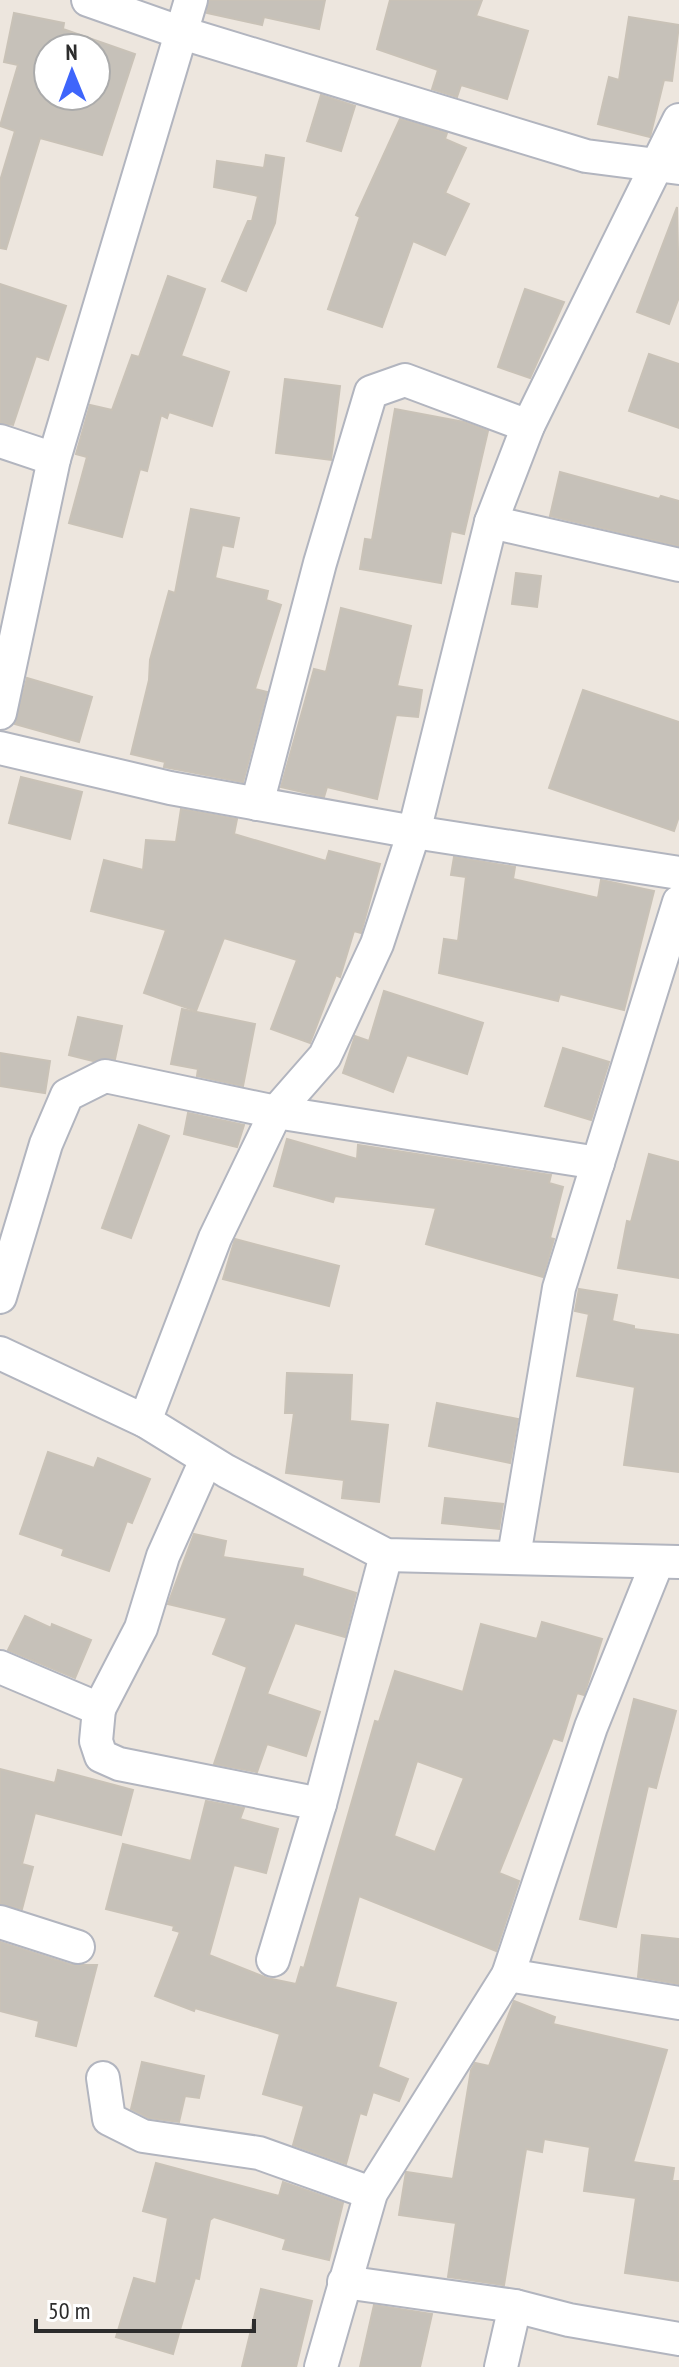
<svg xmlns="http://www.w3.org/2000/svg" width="679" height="2367" viewBox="0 0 679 2367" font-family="'PT Sans Narrow',sans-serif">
  <rect width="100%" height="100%" fill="#ede6de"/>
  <g fill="#c6c1b9" stroke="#c9c2b7" stroke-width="2" fill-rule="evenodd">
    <polygon points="209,0 325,0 319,29 264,17 262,25 207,13"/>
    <polygon points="390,0 482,0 476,16 528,31 507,99 461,85 457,97 432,89 438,70 377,49"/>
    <path d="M14 13 64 23 63 29 135 54 102 155 40 138 6 249 0 248V181L15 131 0 126 18 65 4 62ZM48 48H96V96H48Z"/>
    <polygon points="629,17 679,25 672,81 664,80 650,137 598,124 609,77 619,80"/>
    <polygon points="321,95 355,106 341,151 307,141"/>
    <polygon points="400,119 447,133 445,139 466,148 445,193 469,204 445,255 413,241 382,327 328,309 360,217 356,215"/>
    <polygon points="266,155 284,158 275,223 246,291 222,281 248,221 252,221 258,196 214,187 217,161 264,168"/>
    <polygon points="677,207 679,297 669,324 637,312"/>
    <polygon points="168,276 205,289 181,356 229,372 212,426 169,412 167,418 161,415 147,471 140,469 122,537 69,523 87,457 76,454 90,405 112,410 132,355 139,357"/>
    <polygon points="0,284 66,306 48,360 36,356 13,425 0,423"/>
    <polygon points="525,289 564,302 530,378 498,367"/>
    <polygon points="649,354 679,364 679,428 629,411"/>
    <polygon points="285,379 340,386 331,460 276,453"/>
    <polygon points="395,409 464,422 488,431 464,534 451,531 441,583 360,569 365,539 372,540"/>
    <polygon points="560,472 659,499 661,496 679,501 679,546 550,516"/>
    <polygon points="191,509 239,518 233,547 222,545 215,578 268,591 266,600 281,605 255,689 267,692 243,782 164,767 165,762 131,754 149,680 150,660 169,591 175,593"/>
    <polygon points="516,573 541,576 537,607 512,604"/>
    <polygon points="341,608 411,626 397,686 422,690 418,717 396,715 377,799 327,787 324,797 281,787 314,669 326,672"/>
    <polygon points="27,678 92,697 79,742 15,724"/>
    <polygon points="583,690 679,722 679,816 674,831 549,788"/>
    <polygon points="21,777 82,792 70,839 9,823"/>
    <polygon points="181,809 237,819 234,834 326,861 329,851 380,864 361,933 354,931 340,977 336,975 310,1043 271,1029 297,960 224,938 196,1011 144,993 166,930 91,911 104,860 143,870 146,840 176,842"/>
    <polygon points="454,857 515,867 513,879 598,898 601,880 654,891 624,1010 560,994 558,1001 439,973 444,939 458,941 466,877 451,875"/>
    <polygon points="384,991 483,1023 467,1074 407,1055 393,1092 343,1073 355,1036 369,1041"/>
    <polygon points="182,1009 255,1024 243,1086 197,1076 198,1069 171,1064"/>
    <polygon points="78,1017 122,1026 115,1059 93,1061 69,1055"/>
    <polygon points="563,1048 609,1062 591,1120 545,1106"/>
    <polygon points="0,1053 50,1061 45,1093 0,1086"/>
    <polygon points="188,1113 244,1125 237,1147 184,1134"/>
    <polygon points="139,1125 169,1136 131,1238 102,1228"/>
    <polygon points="287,1139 357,1159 358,1145 551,1175 549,1183 563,1187 550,1238 554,1239 543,1277 426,1244 436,1208 335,1196 333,1202 274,1186"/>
    <polygon points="649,1154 679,1162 679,1278 618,1268 627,1221 631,1222"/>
    <polygon points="235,1239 339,1266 329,1306 223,1279"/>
    <polygon points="579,1289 617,1295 612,1321 634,1326 634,1329 679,1335 679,1472 624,1465 635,1387 577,1376 589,1314 575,1311"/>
    <polygon points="287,1373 352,1375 350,1421 388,1425 379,1502 342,1498 344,1480 286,1473 294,1413 285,1413"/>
    <polygon points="437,1403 518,1419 510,1463 429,1446"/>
    <polygon points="48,1452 94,1468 98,1458 150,1479 132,1523 127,1521 109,1571 62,1555 64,1549 20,1534"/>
    <polygon points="445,1498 503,1504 499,1529 442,1523"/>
    <polygon points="194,1534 226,1541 223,1557 303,1569 302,1576 356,1593 345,1637 295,1623 267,1694 320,1712 306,1756 267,1744 257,1772 214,1764 247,1667 213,1654 227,1618 168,1604"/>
    <polygon points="25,1616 51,1628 52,1624 91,1640 75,1678 8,1650"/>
    <path d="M542 1622 602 1639 584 1695 577 1693 562 1741 553 1738 499 1873 519 1881 496 1951 359 1896 335 1987 396 2003 378 2067 408 2079 399 2101 373 2092 366 2115 360 2113 346 2164 293 2145 304 2106 263 2094 280 2034 195 2008 194 2011 155 1996 180 1932 173 1930 174 1926 106 1909 123 1844 191 1861 206 1801 244 1808 240 1819 278 1829 266 1873 234 1865 209 1955 267 1978 296 1984 301 1967 304 1968 375 1721 379 1722 395 1671 463 1692 481 1624 537 1639ZM417 1761 464 1778 435 1852 394 1836Z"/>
    <polygon points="634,1699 676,1711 656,1788 648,1786 616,1927 580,1919"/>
    <polygon points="0,1769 55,1783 58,1770 133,1790 121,1835 35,1813 22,1864 33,1867 22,1909 0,1904"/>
    <polygon points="642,1935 679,1939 679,1984 638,1977"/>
    <polygon points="0,1942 72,1965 97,1965 76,2046 36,2036 39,2021 0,2011"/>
    <polygon points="514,2001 555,2017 553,2024 667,2050 633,2162 674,2168 672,2181 679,2181 679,2281 625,2273 636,2198 584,2191 590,2147 544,2139 542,2152 526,2149 504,2285 448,2277 456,2223 399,2215 406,2172 453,2179 471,2070 475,2063 489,2066"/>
    <polygon points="142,2062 204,2076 199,2098 185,2096 179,2122 149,2118 131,2109"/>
    <polygon points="156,2163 279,2196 283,2182 343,2203 329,2260 283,2249 286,2239 214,2217 210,2220 199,2279 195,2278 173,2354 116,2337 134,2278 156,2284 168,2218 143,2211"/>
    <polygon points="261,2289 312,2301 296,2367 242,2367"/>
    <polygon points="374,2305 432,2314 420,2367 360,2367"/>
  </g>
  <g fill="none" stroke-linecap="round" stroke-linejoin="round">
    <g stroke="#b2b5bf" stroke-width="36">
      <g id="minor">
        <polyline points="88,0 179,32 586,156 679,168"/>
        <polyline points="0,441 54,459"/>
        <polyline points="491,522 679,565"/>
        <polyline points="0,713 54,459 191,0"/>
        <polyline points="0,748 170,788 414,832 679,873"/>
        <polyline points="257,804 320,563 371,392 405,380 528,426"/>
        <polyline points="0,1297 46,1144 67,1095 105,1076 276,1112 598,1163"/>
        <polyline points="0,1353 145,1421 226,1471 386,1555 679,1562"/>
        <polyline points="145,1421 215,1238 276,1112 325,1056 377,944 414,832 491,522 528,426 679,120"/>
        <polyline points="514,1556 559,1288 679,902"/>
        <polyline points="0,1667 99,1709 96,1741 101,1756 119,1764 320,1804 273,1960"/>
        <polyline points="99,1709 141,1628 163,1556 206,1460"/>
        <polyline points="320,1804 386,1555"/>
        <polyline points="0,1922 78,1947"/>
        <polyline points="508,1975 679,2003"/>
        <polyline points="103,2078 109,2119 143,2136 259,2153 371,2193"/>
        <polyline points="344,2282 515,2306 569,2320 679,2339"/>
        <polyline points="321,2367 371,2193 508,1975 591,1727 657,1563"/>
        <polyline points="501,2367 515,2306"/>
      </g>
    </g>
    <use href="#minor" stroke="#fff" stroke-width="32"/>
  </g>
  <g transform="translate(72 72) rotate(359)"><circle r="38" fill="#ffffff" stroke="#ababab" stroke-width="2"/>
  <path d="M0-6L14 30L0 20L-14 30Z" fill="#3e65fb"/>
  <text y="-12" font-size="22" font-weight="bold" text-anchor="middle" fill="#2c2c2c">N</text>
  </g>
  <path d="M36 2319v12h218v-12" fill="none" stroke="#2c2c2c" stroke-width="4"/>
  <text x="48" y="2319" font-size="24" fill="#2c2c2c" stroke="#ffffff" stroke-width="6" paint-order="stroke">50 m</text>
</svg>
